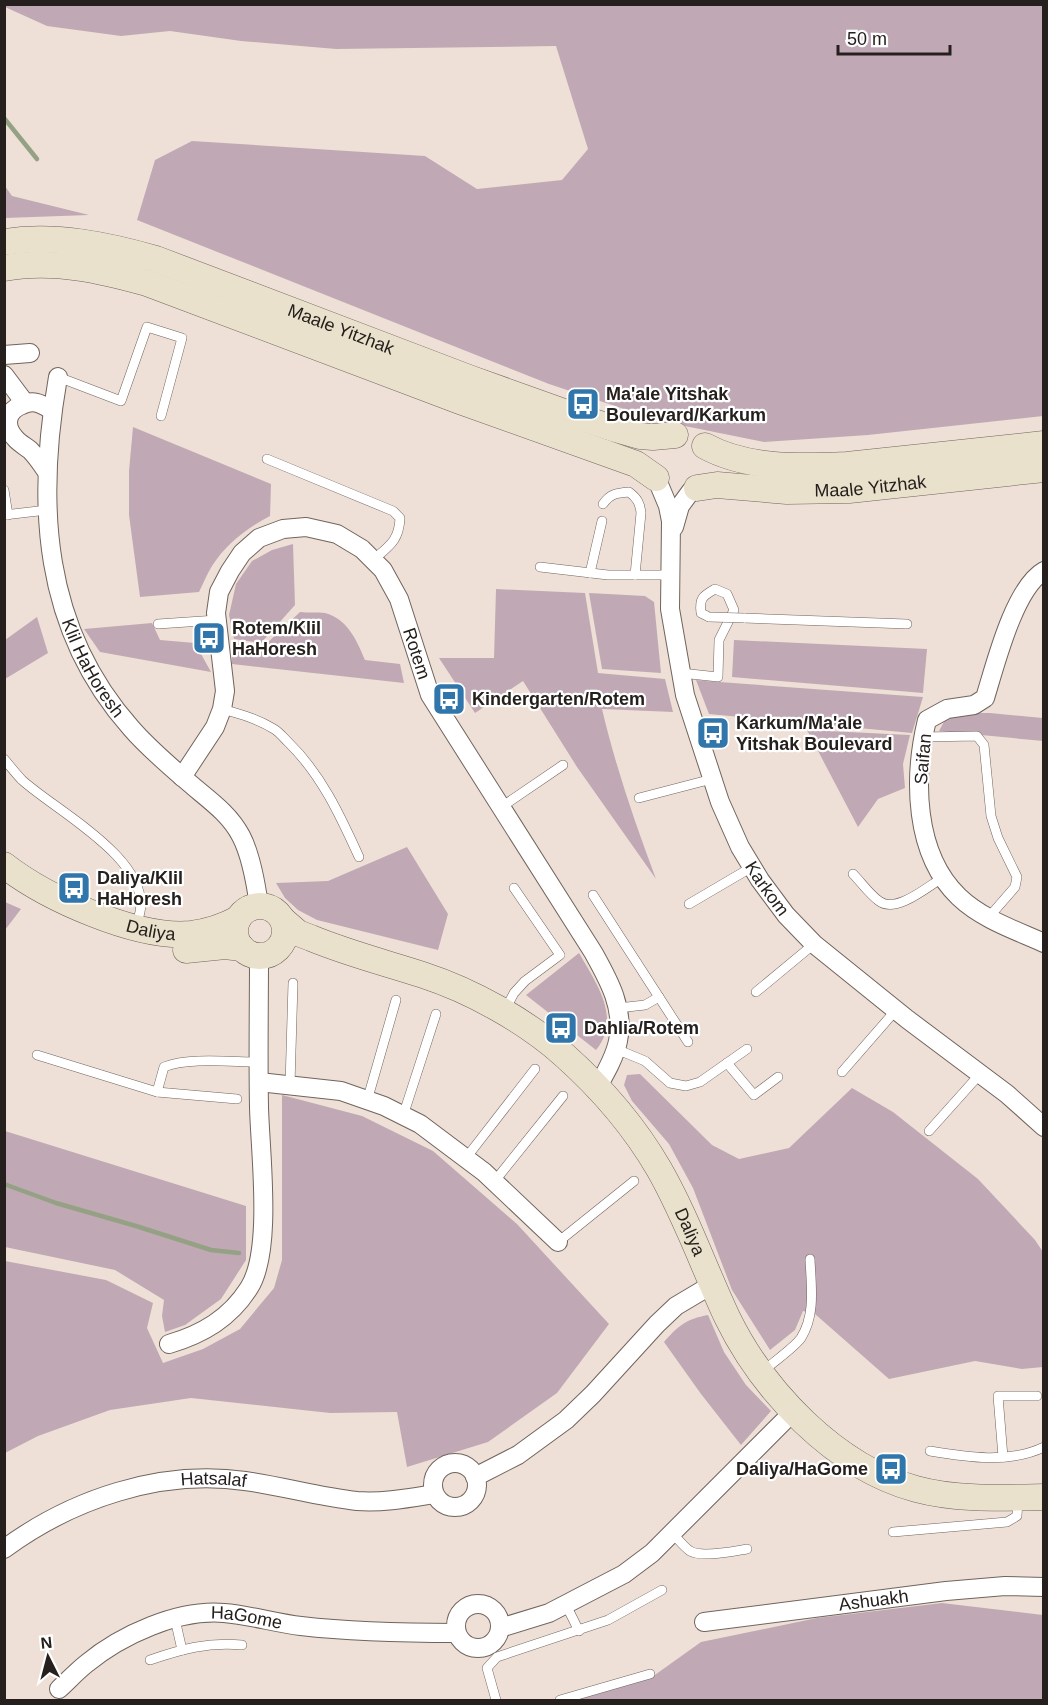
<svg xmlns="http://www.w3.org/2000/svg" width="1048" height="1705" viewBox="0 0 1048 1705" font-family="Helvetica,sans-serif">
  <rect width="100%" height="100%" fill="#eee0d7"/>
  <g fill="#c0a9b4">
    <polygon points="5,4 1043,5 1043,416 868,435 764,442 660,421 549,384 137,220 155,160 192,141 425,156 477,189 562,180 588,149 556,46 336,49 241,41 170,31 121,36 47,26 5,7"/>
    <polygon points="5,186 12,196 89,215 5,218"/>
    <path d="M133 427 271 484 270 516C247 528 226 544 212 566 207 574 203 584 199 592L140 597 129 515V471Z"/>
    <polygon points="293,544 295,605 261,643 234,639 229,615 236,584 252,561 272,550"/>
    <path d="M496 589 585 593 598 673 665 679 673 712 602 709C616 768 635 823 656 879L577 767 523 681 475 713 439 658H494Z"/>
    <polygon points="589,593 645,596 654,602 661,673 602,669"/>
    <path d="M300 612C308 613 318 612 325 613 348 619 357 641 365 660L400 664 404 683 232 664V643L264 646Z"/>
    <polygon points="37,617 48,653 5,679 5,640"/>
    <polygon points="152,623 160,640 195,643 211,672 100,652 84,629"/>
    <polygon points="734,640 927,649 923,693 732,677"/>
    <polygon points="696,680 706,681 923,697 912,733 709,714"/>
    <polygon points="963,713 990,713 1043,718 1043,741 939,731 947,716"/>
    <polygon points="807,730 910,735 903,764 905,788 878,799 858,827"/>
    <polygon points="407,847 448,914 438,950 317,920 298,910 285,898 276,883 328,881"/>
    <polygon points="5,902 21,909 5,930"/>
    <path d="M579 953C596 983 622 1018 596 1050L526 995Z"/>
    <polygon points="640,1074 712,1145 739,1159 789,1148 852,1088 893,1112 978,1179 1035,1240 1043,1252 1043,1367 1022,1369 975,1361 889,1379 815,1314 803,1311 795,1330 770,1350 732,1290 693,1188 669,1144 632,1101 624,1085 627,1075"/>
    <polygon points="282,1095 362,1116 433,1151 517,1224 609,1324 557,1393 488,1442 407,1467 397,1412 330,1413 191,1398 110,1410 38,1436 5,1453 5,1261 106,1280 153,1303 147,1328 163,1363 203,1349 240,1329 274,1288 282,1260"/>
    <polygon points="5,1131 246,1206 246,1260 221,1299 185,1325 165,1332 162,1316 164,1300 115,1270 5,1247"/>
    <path d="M708 1315 724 1352 746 1385 771 1411 741 1445 701 1394 664 1342C678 1326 686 1319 708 1315Z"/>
    <polygon points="942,1603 1043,1615 1043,1700 574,1700 652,1677 701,1642 817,1618"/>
  </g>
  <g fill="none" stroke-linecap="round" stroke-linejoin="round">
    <g stroke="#95a184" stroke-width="4.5">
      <polyline points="4,118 37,159"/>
      <polyline points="4,1184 56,1203 136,1226 211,1250 239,1253"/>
    </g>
    <g stroke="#70645c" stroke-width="10">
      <g id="lane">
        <polyline points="58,377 121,401 147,327 182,338 161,416"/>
        <path d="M267 459 393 511 400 518C399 541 389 546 373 560"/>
        <polyline points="4,490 8,515"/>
        <path d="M603 504C610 494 616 493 629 492 637 498 640 503 641 513L635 575"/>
        <polyline points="4,515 47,510"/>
        <polyline points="540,567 608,575 669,575"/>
        <polyline points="590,573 602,521"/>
        <polyline points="744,618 907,624"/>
        <polyline points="158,624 217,620"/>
        <path d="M681 673 718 677 719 640 734 610 727 594 715 589C703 596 699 598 701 613L709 617"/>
        <path d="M222 709C240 714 258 719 274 729 279 732 283 737 288 742 321 774 340 815 359 857"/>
        <polyline points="924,737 977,736 984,745 991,816 998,838 1017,877 1015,887 989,917"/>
        <path d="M4 759C10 766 16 774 22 780 56 811 150 859 140 912 139 917 137 921 135 925"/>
        <polyline points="639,798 712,779"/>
        <polyline points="500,808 563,765"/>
        <path d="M853 874C861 882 870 895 879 901 896 914 927 887 942 878"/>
        <polyline points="593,895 688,1042"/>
        <polyline points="689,904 752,867"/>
        <polyline points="756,992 814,944"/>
        <polyline points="618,1008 645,1005 659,997"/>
        <polyline points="504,1012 514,993 525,981 560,955 514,888"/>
        <polyline points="616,1049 645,1061 670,1083 686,1086 700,1082 747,1049"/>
        <polyline points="37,1055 157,1092 237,1099"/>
        <polyline points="727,1063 754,1095 778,1077"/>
        <polyline points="842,1072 896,1010"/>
        <polyline points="290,1085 293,983"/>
        <path d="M157 1092 164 1067C188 1057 232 1062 259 1062"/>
        <polyline points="367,1101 396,1000"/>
        <polyline points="403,1116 436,1014"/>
        <polyline points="929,1131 980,1074"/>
        <polyline points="466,1158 535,1069"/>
        <polyline points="494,1182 563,1096"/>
        <polyline points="558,1242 634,1181"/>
        <path d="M762 1372C771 1364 795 1347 801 1338 816 1314 811 1285 810 1259"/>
        <path d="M930 1451C966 1457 1009 1464 1044 1447"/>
        <polyline points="1003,1457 998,1396 1037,1396"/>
        <polyline points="893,1532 1007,1522 1017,1516 1018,1500"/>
        <path d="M673 1534C678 1539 684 1547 690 1551 702 1558 734 1551 747 1549"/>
        <polyline points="566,1605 579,1631"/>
        <polyline points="175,1619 182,1650"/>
        <path d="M150 1660C182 1649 207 1642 242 1645"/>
        <polyline points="496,1700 487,1668 497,1657 608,1620 662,1590"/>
        <polyline points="560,1700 650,1674"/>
      </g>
    </g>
    <g stroke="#70645c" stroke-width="20">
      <g id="street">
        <polyline points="4,355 30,353"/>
        <polyline points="4,375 25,403"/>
        <path id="s1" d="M58 377C36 503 42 628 131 728 150 750 172 768 194 787 212 802 230 815 241 836 251 855 256 884 259 906"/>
        <path d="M47 472C42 465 37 457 30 450 25 446 19 443 15 438 4 426 6 411 22 405 34 399 41 404 52 410"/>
        <path id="s2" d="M658 482 668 506 671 521 670 609 685 695 720 802 740 847 760 880 786 915 814 944 907 1019 1007 1094 1044 1127"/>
        <polyline points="674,527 680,506 691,491"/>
        <path d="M1044 571C1014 588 995 666 985 698L974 705 947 709 927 720C913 778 914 854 959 897 982 919 1015 930 1044 943"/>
        <path id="s3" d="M182 777 215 727 222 709 225 691 216 613 219 592 230 571 242 553 259 538 283 529 306 527 337 534 362 549 383 570 399 599 430 695 593 952C608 979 625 1008 618 1041 615 1057 605 1074 597 1088"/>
        <polyline points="259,1082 341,1091 384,1106 420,1124 484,1172 558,1242"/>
        <path d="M169 1344C203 1334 230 1318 249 1288 273 1251 260 1152 259 1107 258 1056 259 1006 259 955"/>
        <circle cx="455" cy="1485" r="22"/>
        <polyline points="475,1477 518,1455 566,1420 593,1394 657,1324 676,1306 713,1284"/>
        <path id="s4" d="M4 1549C72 1499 160 1469 245 1481 282 1486 319 1497 357 1501 383 1503 409 1498 434 1494"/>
        <circle cx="478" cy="1626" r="22"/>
        <path id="s5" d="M704 1622 946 1591 1005 1586 1044 1587"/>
        <polyline points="500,1628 549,1613 624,1574 652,1553 794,1411"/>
        <path id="s6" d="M59 1689C68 1681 76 1672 86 1664 121 1635 178 1609 224 1613 250 1615 275 1623 301 1626 353 1632 404 1633 456 1633"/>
      </g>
    </g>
    <g stroke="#70645c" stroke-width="27">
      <g id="secondary">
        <path id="s7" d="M4 242C55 234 107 245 156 259L469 378 561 411 612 428 640 436 653 437 675 435"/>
        <path d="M4 268C53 259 101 270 147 283L460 401 636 464 656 478"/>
        <path d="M705 446C747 469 800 467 847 465L1044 444"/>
        <path id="s8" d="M697 488 717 485 787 491 849 490 1044 469"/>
        <path id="s9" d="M4 865C46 898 137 939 191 934 208 932 223 927 238 919"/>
        <circle cx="260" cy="931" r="25"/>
        <path id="s10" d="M283 920 298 933 311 938C347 953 386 963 423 975 472 991 526 1021 564 1055 601 1088 634 1126 659 1169 686 1216 704 1268 727 1317 763 1391 835 1467 916 1489 956 1500 1002 1498 1044 1497"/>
        <polyline points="186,950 225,946 242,948"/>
      </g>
    </g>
    <use href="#lane" stroke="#fff" stroke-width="9"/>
    <use href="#street" stroke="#fff" stroke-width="18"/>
    <use href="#secondary" stroke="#e9e1cb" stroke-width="26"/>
    <g stroke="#70645c" stroke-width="10" stroke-linecap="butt">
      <polyline id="lane-bridge" points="709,617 744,618"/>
    </g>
    <use href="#lane-bridge" stroke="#fff" stroke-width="9"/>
  </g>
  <defs>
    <g id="bus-square" transform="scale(1.725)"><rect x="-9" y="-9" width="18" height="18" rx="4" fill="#3076ab" stroke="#fff"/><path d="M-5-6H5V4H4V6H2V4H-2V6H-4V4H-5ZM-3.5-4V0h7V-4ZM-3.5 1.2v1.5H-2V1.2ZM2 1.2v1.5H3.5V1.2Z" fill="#fff"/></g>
  </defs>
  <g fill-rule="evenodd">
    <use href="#bus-square" x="583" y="404"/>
    <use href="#bus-square" x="209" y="638"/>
    <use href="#bus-square" x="449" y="699"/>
    <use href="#bus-square" x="713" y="733"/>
    <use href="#bus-square" x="74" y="888"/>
    <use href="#bus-square" x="561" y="1028"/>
    <use href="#bus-square" x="891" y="1469"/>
  </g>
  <g text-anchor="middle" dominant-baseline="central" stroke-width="4.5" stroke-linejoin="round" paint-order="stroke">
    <g font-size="18" fill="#25201d" stroke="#fff">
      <text stroke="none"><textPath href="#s7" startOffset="352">Maale Yitzhak</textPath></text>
      <text stroke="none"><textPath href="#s8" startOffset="174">Maale Yitzhak</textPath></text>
      <text stroke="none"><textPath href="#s3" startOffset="495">Rotem</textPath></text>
      <text stroke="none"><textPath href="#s1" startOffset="300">Klil HaHoresh</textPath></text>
      <text transform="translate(923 759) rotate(-85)">Saifan</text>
      <text stroke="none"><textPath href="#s2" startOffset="428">Karkom</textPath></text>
      <text stroke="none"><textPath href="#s9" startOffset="162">Daliya</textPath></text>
      <text stroke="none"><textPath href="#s10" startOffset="534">Daliya</textPath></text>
      <text stroke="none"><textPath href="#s4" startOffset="225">Hatsalaf</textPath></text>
      <text stroke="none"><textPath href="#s5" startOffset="171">Ashuakh</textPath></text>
      <text stroke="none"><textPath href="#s6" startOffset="210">HaGome</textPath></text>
    </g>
    <g font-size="18" font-weight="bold" fill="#25201d" stroke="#fff" text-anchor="start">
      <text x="606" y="394">Ma'ale Yitshak<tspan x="606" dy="21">Boulevard/Karkum</tspan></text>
      <text x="232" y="628">Rotem/Klil<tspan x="232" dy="21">HaHoresh</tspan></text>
      <text x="472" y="699">Kindergarten/Rotem</text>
      <text x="736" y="723">Karkum/Ma'ale<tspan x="736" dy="21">Yitshak Boulevard</tspan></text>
      <text x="97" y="878">Daliya/Klil<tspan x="97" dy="21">HaHoresh</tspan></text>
      <text x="584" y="1028">Dahlia/Rotem</text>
      <text x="868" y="1469" text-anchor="end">Daliya/HaGome</text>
    </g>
  </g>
  <rect width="1048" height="1705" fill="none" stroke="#25201d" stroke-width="12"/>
  <g transform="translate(48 1657) rotate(354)" stroke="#ffffff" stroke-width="4.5" paint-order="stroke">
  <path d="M0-4.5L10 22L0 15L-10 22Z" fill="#25201d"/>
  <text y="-9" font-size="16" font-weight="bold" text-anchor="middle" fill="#25201d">N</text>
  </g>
  <path d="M838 45v9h112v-9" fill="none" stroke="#25201d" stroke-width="3"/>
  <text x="847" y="45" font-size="18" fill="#25201d" stroke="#ffffff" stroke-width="4.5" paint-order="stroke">50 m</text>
</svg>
